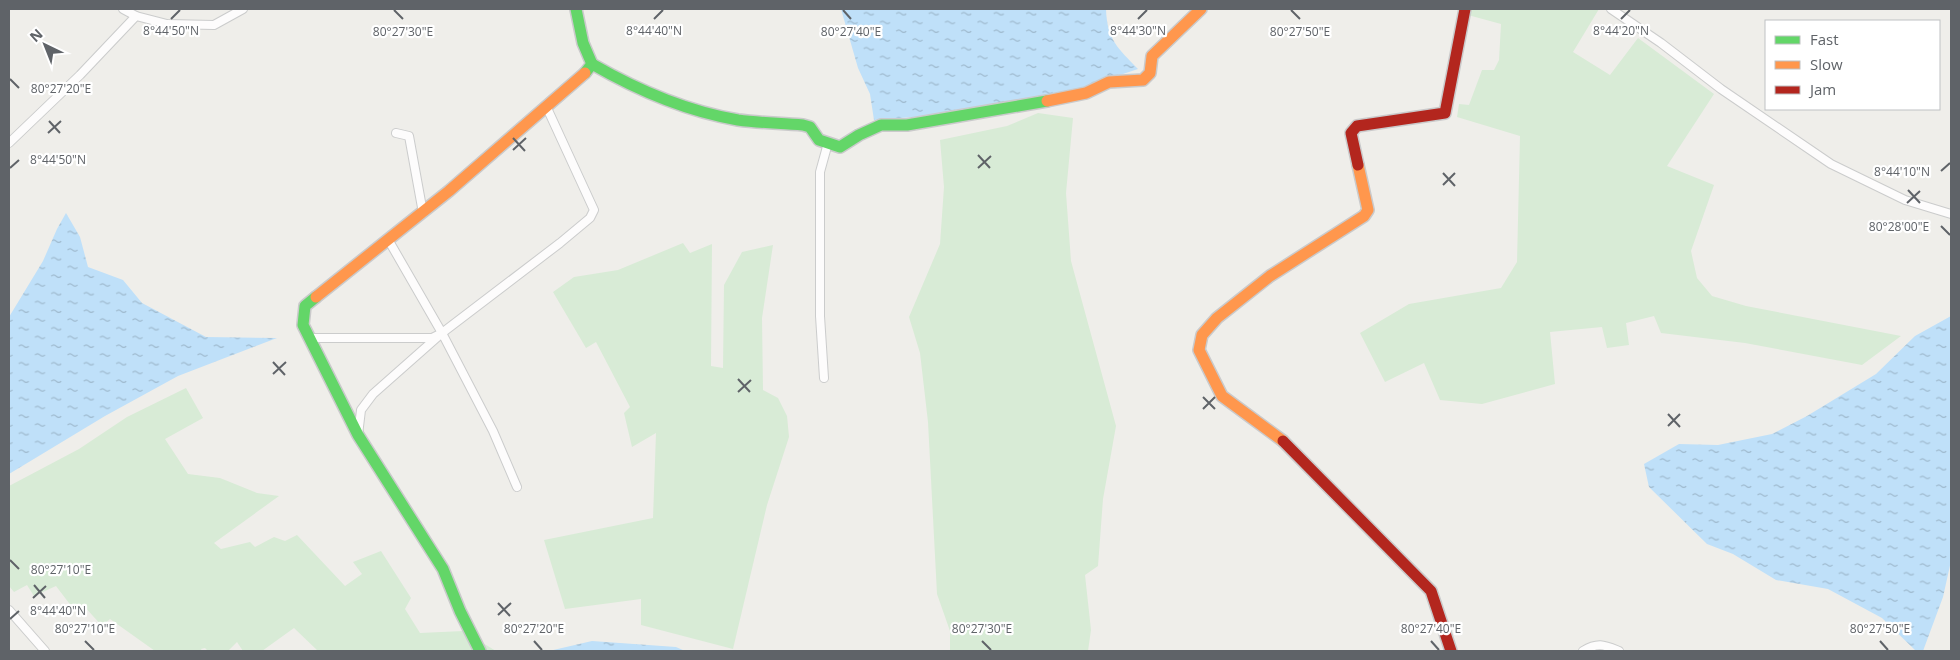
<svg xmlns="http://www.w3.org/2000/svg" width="1960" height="660" viewBox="0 0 1960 660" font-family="'Open Sans',sans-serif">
  <defs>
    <pattern id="water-ripples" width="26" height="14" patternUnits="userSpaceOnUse" patternTransform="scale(1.25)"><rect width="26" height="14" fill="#bfe0f9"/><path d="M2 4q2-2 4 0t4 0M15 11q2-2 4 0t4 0" fill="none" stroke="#9eb9cd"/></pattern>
  </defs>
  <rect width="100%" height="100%" fill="#efeeea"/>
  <g fill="#d8ebd6">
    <polygon points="1469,9 1599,9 1573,52 1610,75 1638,38 1714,94 1667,166 1714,185 1691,251 1697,278 1712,296 1746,306 1901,336 1862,365 1745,343 1661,333 1654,316 1626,323 1629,345 1607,348 1602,327 1550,332 1555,384 1482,404 1440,400 1424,363 1385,382 1360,333 1409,304 1501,288 1517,262 1520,136 1457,117 1459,104 1469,105 1482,70 1494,70 1499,60 1501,24 1468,15"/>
    <polygon points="1038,113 1073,118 1066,193 1071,261 1116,426 1103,499 1098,566 1085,575 1091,630 1088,651 950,651 950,631 937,594 928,422 920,353 909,317 940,244 944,187 940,140 1007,126"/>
    <polygon points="683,243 690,253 712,244 711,366 723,368 724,285 742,252 773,245 762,318 763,390 778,398 787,416 789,437 767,505 733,649 641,625 641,599 565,609 544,540 653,518 656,433 632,447 624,413 630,407 596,342 586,348 553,292 574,277 618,270"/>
    <polygon points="186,388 203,418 165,439 188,474 220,478 257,493 279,496 214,543 221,549 250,542 255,547 274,537 285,541 297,535 345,586 362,574 353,562 381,551 411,598 405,609 420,633 463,631 496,651 318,651 294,628 262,651 243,651 237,642 228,651 208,651 205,648 201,649 202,651 155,651 110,619 102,626 84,606 75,611 56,586 34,596 27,585 14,592 9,586 9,486 79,449 127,417"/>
  </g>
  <g fill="url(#water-ripples)">
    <path d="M841 9H1106C1107 40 1118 48 1138 69L1075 90 1014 103 941 115 874 120 870 94 858 68Z"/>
    <polygon points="66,213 80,237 88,267 123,280 142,303 206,337 277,338 178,376 105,416 9,474 9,317 43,261 57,229"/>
    <polygon points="1951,316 1951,561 1943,597 1923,651 1916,651 1882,618 1828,589 1776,580 1733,554 1707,544 1649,487 1644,464 1679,444 1718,445 1772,434 1807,416 1876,374 1915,336"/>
    <polygon points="592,641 676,647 685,651 549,651"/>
  </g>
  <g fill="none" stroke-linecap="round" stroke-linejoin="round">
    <g stroke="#cbcccc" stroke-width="10">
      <g id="street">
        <polyline points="123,9 136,16"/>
        <polyline points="1611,9 1661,43 1721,89 1831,164 1905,200 1951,214"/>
        <polyline points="396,133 409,136 423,213"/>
        <polyline points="9,143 80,75 136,16 167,24 214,25 243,9"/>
        <polyline points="442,333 493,431 517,487"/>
        <polyline points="309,338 432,338 442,333 560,243 590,218 594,210 547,108"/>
        <polyline points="824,378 820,316 820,172 828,143"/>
        <polyline points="358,435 361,410 373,394 442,333 389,241"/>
        <polyline points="9,610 45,651"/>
        <path d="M1583 651C1598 642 1604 645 1619 651"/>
      </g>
    </g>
    <g stroke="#cacacb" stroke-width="14">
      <g id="fast">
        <polyline points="576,9 583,43 592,64 585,73"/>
        <path d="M592 64C637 90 686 111 738 120 760 123 781 123 803 125L810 127 819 140 840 147 859 135 881 125H907L1047 101"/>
        <polyline points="316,297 305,306 303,325 358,435 443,569 460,611 480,651"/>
      </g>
    </g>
    <g stroke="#cacacb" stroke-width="14">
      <g id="slow">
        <polyline points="1047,101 1086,93 1109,82 1143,80 1150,73 1152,56 1201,9"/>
        <polyline points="316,297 449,191 585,73"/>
        <polyline points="1283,441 1222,396 1199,350 1202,335 1217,318 1270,276 1364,216 1368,210 1358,165"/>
      </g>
    </g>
    <g stroke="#cacacb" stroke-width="14">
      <g id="jam">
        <polyline points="1358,165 1351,133 1357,126 1445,113 1465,9"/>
        <polyline points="1283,441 1431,591 1451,651"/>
      </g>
    </g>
    <use href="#street" stroke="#fdfcfc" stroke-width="8"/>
    <use href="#fast" stroke="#63d668" stroke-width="11"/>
    <use href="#slow" stroke="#ff974d" stroke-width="11"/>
    <use href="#jam" stroke="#b3261e" stroke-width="11"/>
  </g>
  <path fill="none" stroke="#5f6368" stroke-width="2" d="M394 10 403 19M843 10 851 19M1291 10 1300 19M171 19 180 10M654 19 663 10M1138 19 1147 10M1621 19 1630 10M10 79 19 88M49 121 60 133M48 133 61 121M513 138 525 151M513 150 526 138M978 155 990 168M10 168 19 160M978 168 991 156M1941 171 1950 163M1443 173 1455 186M1443 185 1455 173M1908 190 1920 203M1907 203 1920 191M1941 226 1950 235M273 362 285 375M273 374 286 362M738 379 750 392M738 392 751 380M1203 397 1215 409M1203 409 1215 397M1668 414 1680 427M1668 426 1680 414M10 560 19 569M34 585 45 598M33 598 46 586M498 603 510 616M498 615 511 603M10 619 19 611M85 641 94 650M534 641 542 650M982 641 991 650M1431 641 1439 650M1880 641 1888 650"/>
  <g font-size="12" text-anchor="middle" fill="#5f6368" stroke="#fff" stroke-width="4.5" stroke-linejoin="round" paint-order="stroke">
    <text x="171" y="35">8°44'50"N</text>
    <text x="654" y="35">8°44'40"N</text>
    <text x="1138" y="35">8°44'30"N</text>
    <text x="1621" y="35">8°44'20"N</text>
    <text x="403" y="36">80°27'30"E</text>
    <text x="851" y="36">80°27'40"E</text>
    <text x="1300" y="36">80°27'50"E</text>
    <text x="61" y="93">80°27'20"E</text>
    <text x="58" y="164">8°44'50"N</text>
    <text x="1902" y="176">8°44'10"N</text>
    <text x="1899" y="231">80°28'00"E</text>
    <text x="61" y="574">80°27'10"E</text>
    <text x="58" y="615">8°44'40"N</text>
    <text x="85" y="633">80°27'10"E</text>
    <text x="534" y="633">80°27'20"E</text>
    <text x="982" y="633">80°27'30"E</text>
    <text x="1431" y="633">80°27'40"E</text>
    <text x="1880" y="633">80°27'50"E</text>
  </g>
  <rect width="1960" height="660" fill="none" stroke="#5f6368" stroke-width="20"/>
  <rect x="1765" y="20" width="175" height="90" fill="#ffffff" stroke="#bfc1c3"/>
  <rect x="1775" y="36" width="25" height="8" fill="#63d668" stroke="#bfc1c3"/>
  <text x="1810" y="45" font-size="15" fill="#5f6368">Fast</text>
  <rect x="1775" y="61" width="25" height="8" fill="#ff974d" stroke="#bfc1c3"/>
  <text x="1810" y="70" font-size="15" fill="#5f6368">Slow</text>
  <rect x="1775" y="86" width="25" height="8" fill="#b3261e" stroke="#bfc1c3"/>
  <text x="1810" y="95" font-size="15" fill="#5f6368">Jam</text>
  <g transform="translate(45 45) rotate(317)" stroke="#ffffff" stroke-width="4" paint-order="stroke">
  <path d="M0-4L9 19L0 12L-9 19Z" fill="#5f6368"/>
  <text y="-8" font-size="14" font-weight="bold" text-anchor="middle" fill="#5f6368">N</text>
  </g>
</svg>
